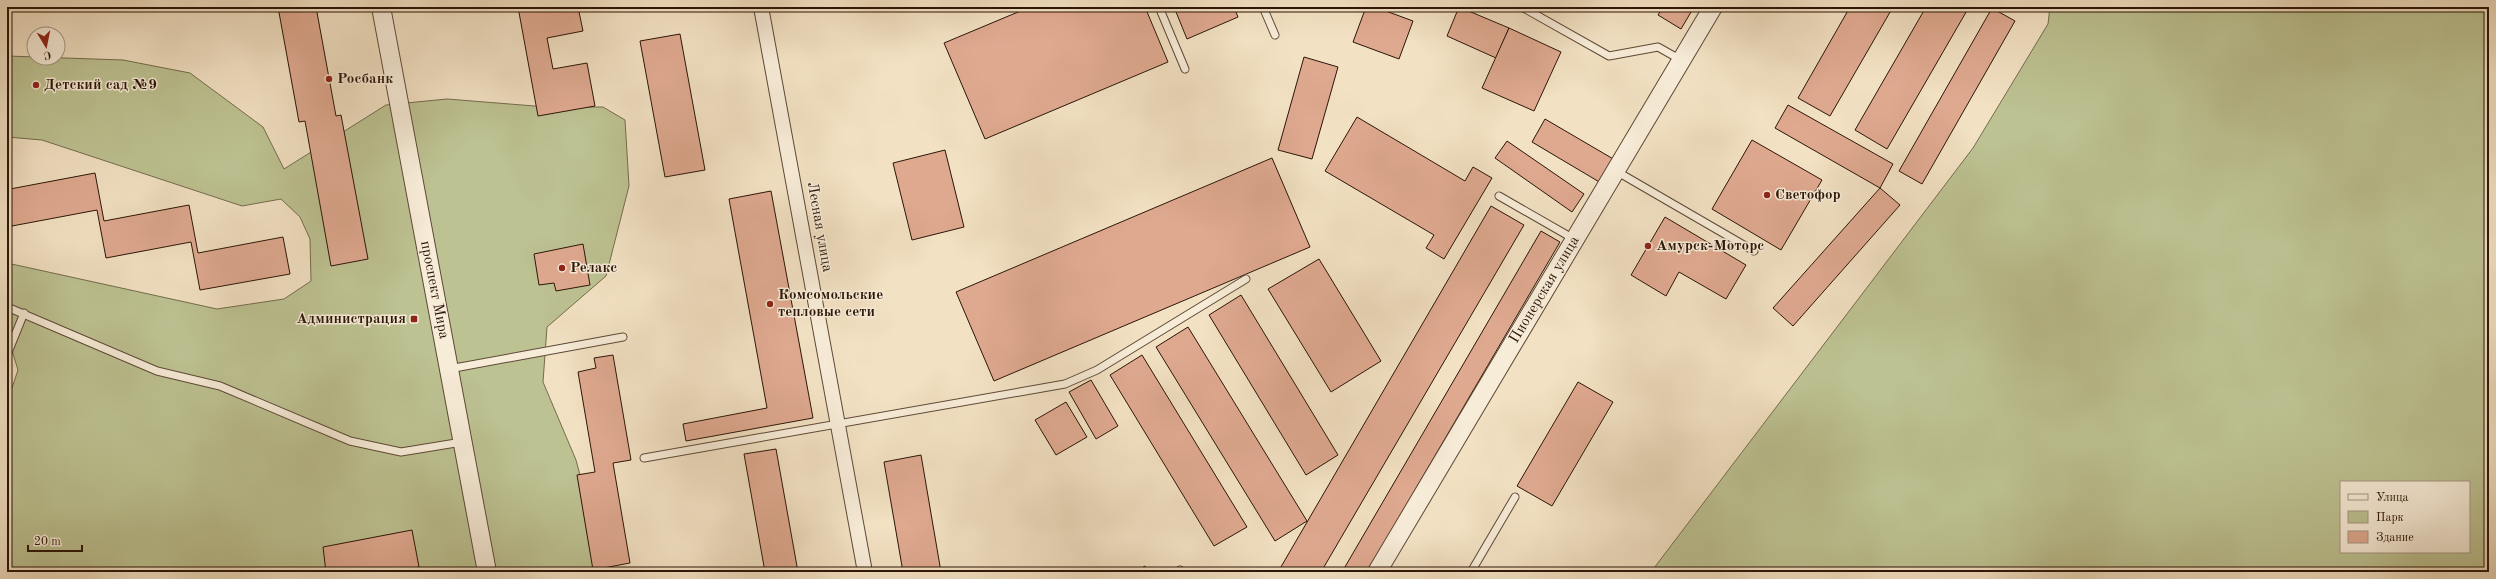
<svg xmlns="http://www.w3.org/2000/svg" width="2496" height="579" viewBox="0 0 2496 579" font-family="'Old Standard TT',serif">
  <rect width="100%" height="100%" fill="#f2e1c3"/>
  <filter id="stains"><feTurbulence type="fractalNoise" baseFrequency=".005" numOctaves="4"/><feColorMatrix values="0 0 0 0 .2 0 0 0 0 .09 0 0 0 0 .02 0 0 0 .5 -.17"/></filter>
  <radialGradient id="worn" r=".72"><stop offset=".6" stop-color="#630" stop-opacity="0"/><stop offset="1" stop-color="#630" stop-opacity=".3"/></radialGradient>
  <g fill="#bdc292" stroke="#746c4c" fill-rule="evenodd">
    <path d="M2050 7H2489V572H1651L1973 148 2048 24ZM2341 482H2469V552H2341Z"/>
    <polygon points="7,56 123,60 190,73 263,127 284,169 386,105 447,99 547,107 603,107 625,120 629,186 606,276 547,327 543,382 576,460 595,532 592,572 7,572 7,403 18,370 7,334 7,263 217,309 284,299 311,281 310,239 300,217 281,199 242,206 42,140 7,137"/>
  </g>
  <g fill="#dfa990" stroke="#2b1507">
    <polygon points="278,7 316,7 336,116 341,115 368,259 331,266 305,121 299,122"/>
    <polygon points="518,7 578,7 583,31 547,38 553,69 587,63 595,106 538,116"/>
    <polygon points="1030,7 1145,7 1168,62 985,139 944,43"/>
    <polygon points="1174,7 1234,7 1238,17 1187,39"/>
    <polygon points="1366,7 1375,7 1413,21 1399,59 1353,42"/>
    <polygon points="1459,7 1509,28 1496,58 1447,36"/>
    <polygon points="1663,7 1694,7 1681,29 1658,15"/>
    <polygon points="1850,7 1893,7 1830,116 1798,98"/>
    <polygon points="1926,7 1969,7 1887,149 1855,130"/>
    <polygon points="1992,8 2015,21 1922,184 1899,171"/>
    <polygon points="1509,28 1561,52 1534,111 1482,88"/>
    <polygon points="680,34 705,170 665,177 640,41"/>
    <polygon points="1304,57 1338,67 1312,159 1278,150"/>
    <polygon points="1788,105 1893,164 1880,188 1775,128"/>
    <polygon points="1357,117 1465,181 1473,167 1492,178 1444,259 1426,248 1434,235 1325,171"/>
    <polygon points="1545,119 1615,160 1601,183 1532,142"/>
    <polygon points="1752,140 1822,180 1781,250 1712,209"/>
    <polygon points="1507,141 1584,194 1572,212 1495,158"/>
    <polygon points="945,150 964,227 912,240 893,163"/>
    <polygon points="1272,158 1310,247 994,381 956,292"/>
    <polygon points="95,173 104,221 189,205 198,253 283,237 290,274 200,290 191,242 106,258 97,210 12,226 7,199 7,174 10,189"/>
    <polygon points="1880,188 1900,205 1793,326 1773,308"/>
    <polygon points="771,191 813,418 686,441 683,424 767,408 729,199"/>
    <polygon points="1491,206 1524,225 1321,572 1278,572"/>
    <polygon points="1665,217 1746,265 1726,299 1679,272 1666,296 1631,275"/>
    <polygon points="1541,231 1560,242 1367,572 1342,572"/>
    <polygon points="583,244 590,285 556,291 554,283 539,285 534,254"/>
    <polygon points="1319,259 1381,361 1331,392 1268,289"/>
    <polygon points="1241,295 1338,455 1306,475 1209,315"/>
    <polygon points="1188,327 1307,521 1275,541 1156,347"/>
    <polygon points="613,355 631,460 613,463 630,563 593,570 577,475 595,472 578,372 596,368 594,358"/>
    <polygon points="1142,355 1247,527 1214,546 1110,375"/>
    <polygon points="1091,380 1118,426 1096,439 1069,392"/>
    <polygon points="1578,382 1613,402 1552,506 1517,486"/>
    <polygon points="1066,402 1087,437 1056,455 1035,420"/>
    <polygon points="776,449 798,572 765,572 744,454"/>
    <polygon points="921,455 941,572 903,572 884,462"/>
    <polygon points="412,530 419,567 391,572 326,572 323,547"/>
    <polygon points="1144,566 1154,572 1141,572"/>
    <polygon points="288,567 295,572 284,572"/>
  </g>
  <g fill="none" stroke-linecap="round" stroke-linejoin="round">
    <g stroke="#5d4836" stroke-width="9">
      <g id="service">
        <polyline points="1159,7 1185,69"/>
        <polyline points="1263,7 1275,35"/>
        <polyline points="1522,7 1609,56 1658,47 1681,60"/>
        <polyline points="1616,171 1754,251"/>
        <polyline points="1499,196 1574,239"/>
        <polyline points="7,307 157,371 220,386 350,441 401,452 462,442"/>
        <polyline points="7,355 24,313"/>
        <polyline points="449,369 623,337"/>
        <polyline points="644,458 1065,384 1097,370 1246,279"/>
        <polyline points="1180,570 1183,572"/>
        <polyline points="1471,572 1515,497"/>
      </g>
    </g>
    <g stroke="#5d4836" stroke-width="16">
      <polyline id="minor" points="761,7 865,572"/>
    </g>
    <g stroke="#5d4836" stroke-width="20">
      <g id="tertiary">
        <polyline points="381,7 487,572"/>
        <polyline points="1377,572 1713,7"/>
      </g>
    </g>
    <use href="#service" stroke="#f7ecd8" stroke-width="7"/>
    <use href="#minor" stroke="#f7ecd8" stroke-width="14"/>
    <use href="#tertiary" stroke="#f7ecd8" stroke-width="18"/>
  </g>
  <g fill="#8f2418" stroke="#f7ecd8" stroke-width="1.5">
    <circle cx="329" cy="79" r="4"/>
    <circle cx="36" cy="85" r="4"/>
    <circle cx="1767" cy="195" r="4"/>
    <circle cx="1648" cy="246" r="4"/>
    <circle cx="562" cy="268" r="4"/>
    <circle cx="770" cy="304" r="4"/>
    <rect x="410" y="315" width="8" height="8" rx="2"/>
  </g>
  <g text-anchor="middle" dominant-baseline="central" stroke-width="3" stroke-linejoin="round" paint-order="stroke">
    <g font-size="15" font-weight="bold" fill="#2b1507" stroke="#f7ecd8" text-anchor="start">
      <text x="337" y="79">Росбанк</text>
      <text x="44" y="85">Детский сад №9</text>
      <text x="1775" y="195">Светофор</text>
      <text x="1656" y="246">Амурск-Моторс</text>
      <text x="570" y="268">Релакс</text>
      <text x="778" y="295">Комсомольские<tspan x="778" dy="17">тепловые сети</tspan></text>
      <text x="406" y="319" text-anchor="end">Администрация</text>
    </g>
    <g font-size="15" fill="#2b1507" stroke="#f7ecd8">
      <text transform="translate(819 227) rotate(80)">Лесная улица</text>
      <text transform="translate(434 290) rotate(79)">проспект Мира</text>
      <text transform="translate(1545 290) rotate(-59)">Пионерская улица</text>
    </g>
  </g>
  <rect width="2496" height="579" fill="none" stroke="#f2e1c3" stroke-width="24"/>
  <rect x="8" y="8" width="2480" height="563" fill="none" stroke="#2b1507" stroke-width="2"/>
  <rect x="12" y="12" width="2472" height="555" fill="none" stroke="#2b1507"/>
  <rect x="2340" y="481" width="130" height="72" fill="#f7ecd8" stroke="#a59684"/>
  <rect x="2348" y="494" width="20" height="6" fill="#f7ecd8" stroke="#a59684"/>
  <text x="2376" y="501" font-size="12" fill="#2b1507">Улица</text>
  <rect x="2348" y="511" width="20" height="12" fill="#bdc292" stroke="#a59684"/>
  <text x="2376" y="521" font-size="12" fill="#2b1507">Парк</text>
  <rect x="2348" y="531" width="20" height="12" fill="#dfa990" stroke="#a59684"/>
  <text x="2376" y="541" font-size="12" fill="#2b1507">Здание</text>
  <g transform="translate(46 46) rotate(170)"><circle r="19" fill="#f7ecd8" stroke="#a59684"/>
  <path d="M0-3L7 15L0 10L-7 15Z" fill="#8f2418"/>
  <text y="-6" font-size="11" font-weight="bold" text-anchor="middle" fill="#2b1507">С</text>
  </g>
  <path d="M28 545v6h54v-6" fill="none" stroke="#2b1507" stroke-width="2"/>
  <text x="34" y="545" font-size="12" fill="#2b1507" stroke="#f7ecd8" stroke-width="3" paint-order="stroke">20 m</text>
  <rect width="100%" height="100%" filter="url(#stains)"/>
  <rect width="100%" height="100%" fill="url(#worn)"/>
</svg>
